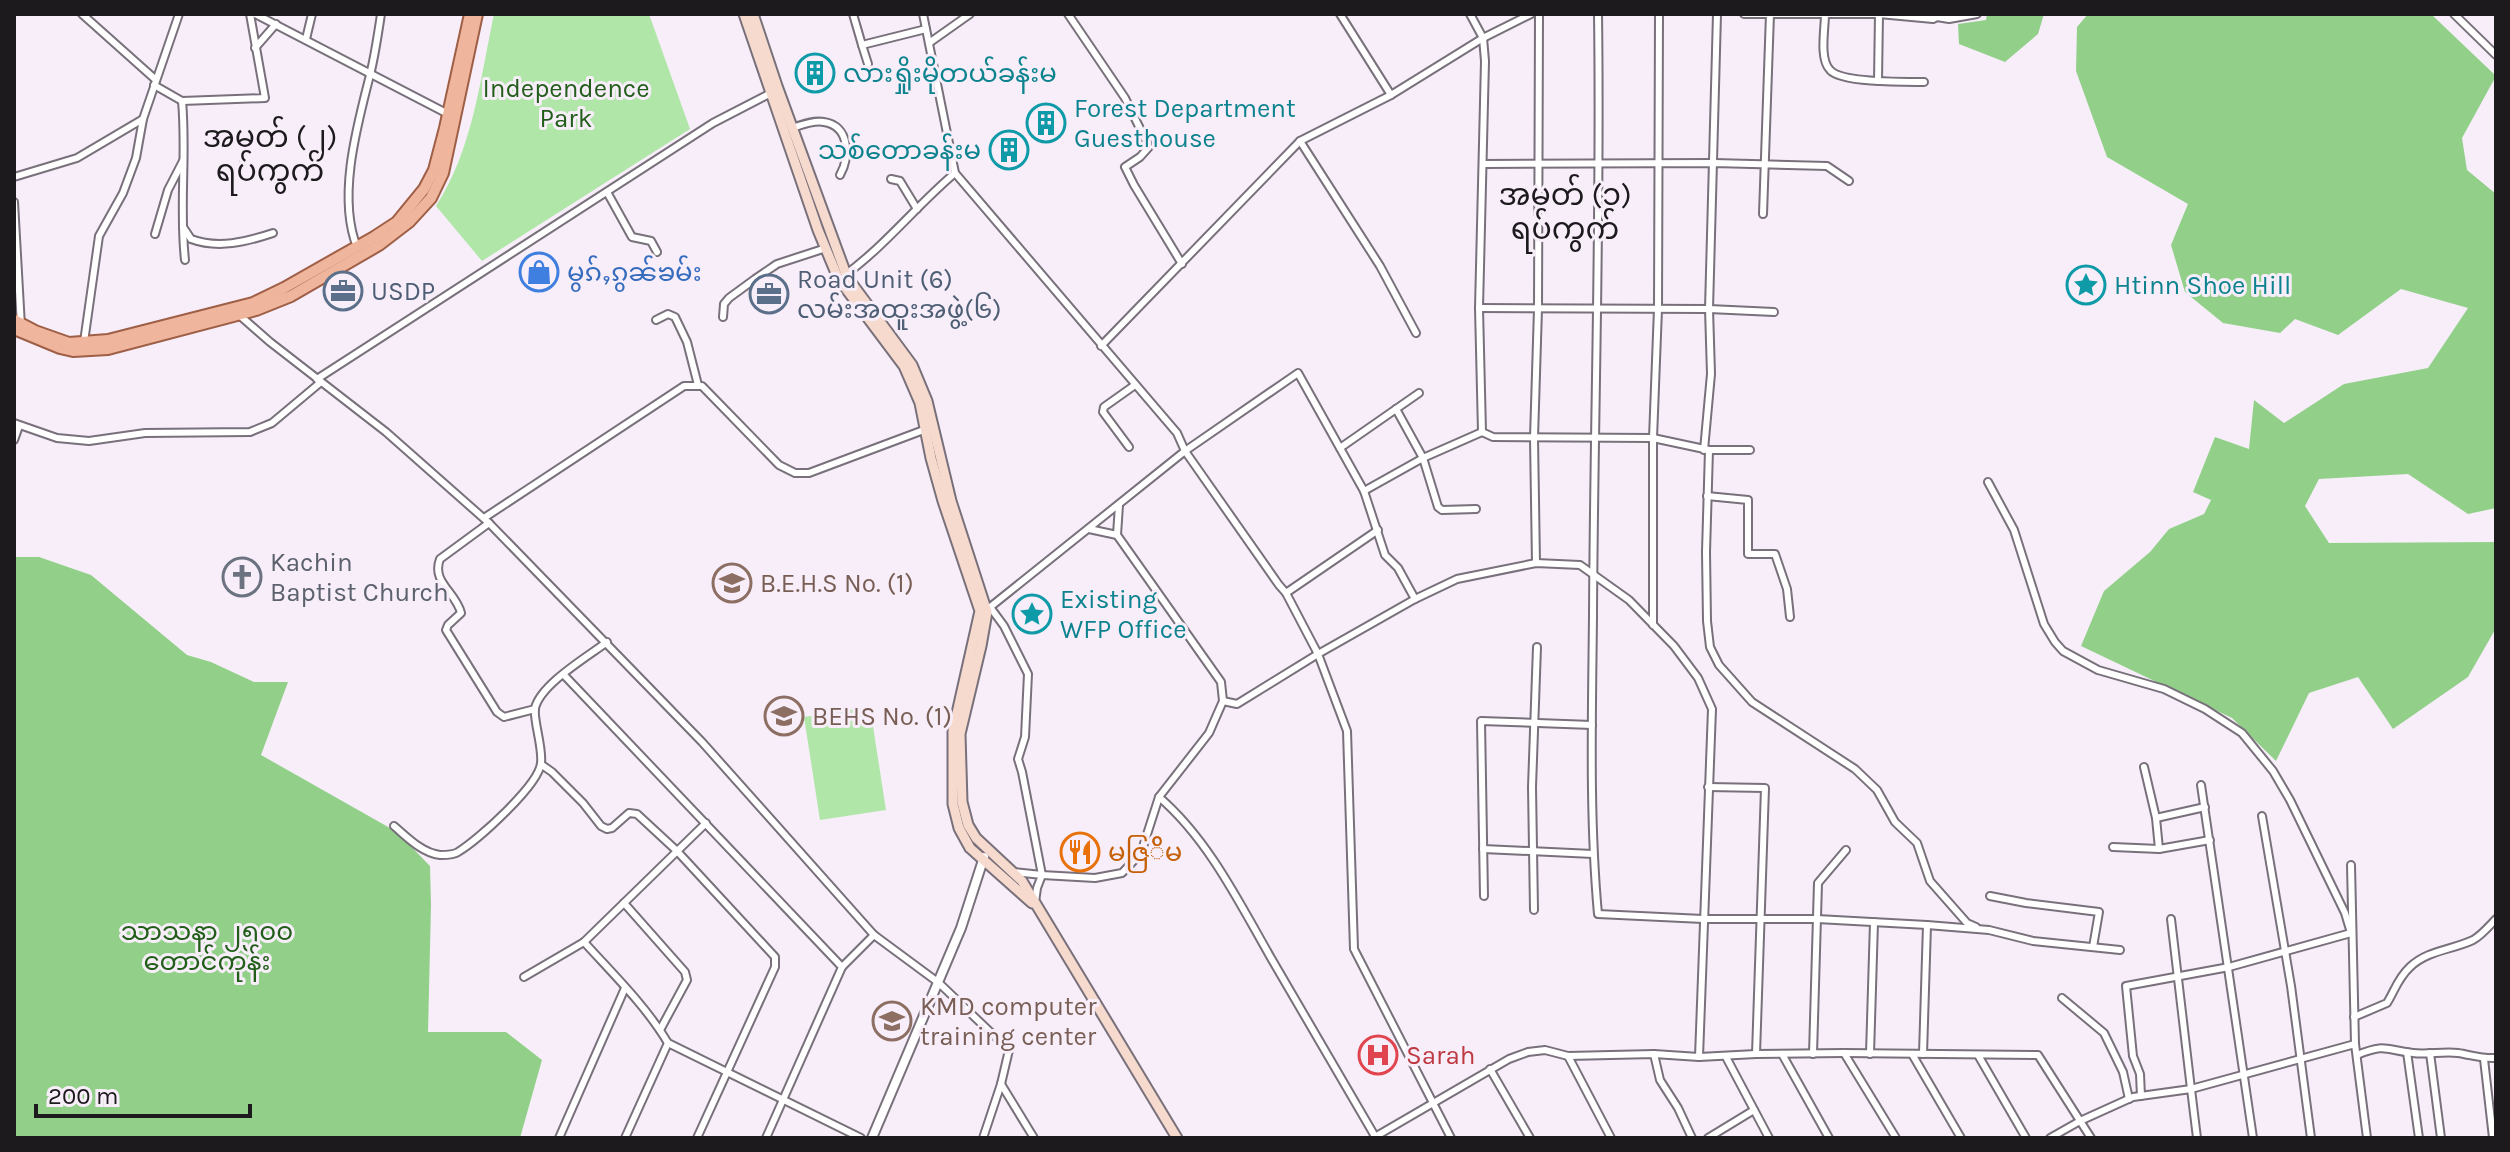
<svg xmlns="http://www.w3.org/2000/svg" width="2510" height="1152" viewBox="0 0 2510 1152" font-family="Karla,'Noto Sans Myanmar',sans-serif">
  <rect width="100%" height="100%" fill="#f7eef9"/>
  <g fill="#b1e6a9">
    <path d="M494 14H649L690 129 482 261 436 206C473 149 480 80 494 14Z"/>
    <polygon points="870,707 886,810 820,820 804,717"/>
  </g>
  <g fill="#92d08a">
    <polygon points="1987,14 2044,14 2038,34 2005,62 1959,44 1958,24 1986,20"/>
    <polygon points="2088,14 2431,14 2496,76 2462,138 2467,170 2496,194 2496,508 2468,514 2408,474 2319,479 2305,506 2329,543 2496,542 2496,628 2468,677 2393,729 2358,677 2309,693 2276,761 2232,718 2081,646 2104,591 2150,552 2169,529 2204,514 2211,500 2193,492 2215,437 2249,449 2254,400 2284,423 2344,384 2428,368 2468,308 2401,289 2338,335 2295,319 2280,333 2223,323 2185,292 2171,245 2188,204 2107,157 2076,71 2077,27"/>
    <polygon points="14,557 39,557 91,575 187,655 211,662 254,682 288,682 261,755 397,832 430,866 431,905 428,1032 506,1032 542,1060 520,1138 14,1138"/>
  </g>
  <g fill="none" stroke-linecap="round" stroke-linejoin="round">
    <g stroke="#78707a" stroke-width="10">
      <g id="minor">
        <polyline points="82,14 156,80"/>
        <polyline points="255,14 450,115"/>
        <polyline points="853,14 862,45 926,29"/>
        <polyline points="1068,14 1125,98 1149,147 1140,157 1125,167 1134,185 1182,264"/>
        <polyline points="1340,14 1391,95"/>
        <polyline points="1470,14 1483,38 1485,61 1479,308 1482,432 1493,437 1653,438 1709,450 1706,552 1707,621 1710,647 1719,665 1752,702 1855,769 1877,790 1895,822 1917,843 1930,881 1967,923 1976,927"/>
        <path d="M1598 14C1601 215 1594 415 1593 616 1592 715 1589 815 1598 914L1703 919H1817L1927 925 1989 930 2033 941 2120 950"/>
        <polyline points="1744,14 1879,14 1933,19 1937,17 1937,14"/>
        <path d="M1825 14C1825 29 1819 59 1830 70 1841 83 1906 82 1924 82"/>
        <polyline points="2454,14 2496,55"/>
        <polyline points="1937,17 1949,19 1977,14"/>
        <polyline points="306,39 312,14"/>
        <polyline points="929,43 970,14"/>
        <polyline points="862,45 868,64"/>
        <polyline points="255,48 276,24"/>
        <polyline points="1878,81 1879,14"/>
        <polyline points="154,85 182,101 265,98 250,14"/>
        <path d="M182 101C187 154 179 207 185 260"/>
        <path d="M792 128C801 125 814 120 824 122 850 126 850 157 840 175"/>
        <polyline points="1300,141 1380,266 1416,333"/>
        <polyline points="1484,164 1714,163 1827,166 1849,181"/>
        <polyline points="955,173 1177,433 1185,451 989,608"/>
        <polyline points="14,177 77,158 143,119"/>
        <polyline points="891,179 900,181 917,209"/>
        <polyline points="607,192 632,237 651,241 657,252"/>
        <polyline points="14,202 21,326"/>
        <polyline points="1763,214 1770,14"/>
        <path d="M183 227 191 239C218 249 246 242 273 233"/>
        <polyline points="155,234 168,190 183,161"/>
        <path d="M357 247C337 197 357 126 370 75 375 55 378 34 381 14"/>
        <path d="M845 275C886 245 916 206 955 173L923 14"/>
        <polyline points="1479,308 1709,309 1774,312"/>
        <polyline points="238,314 270,342 386,432 489,523 702,742 874,935 939,983 1009,1050 1001,1084 983,1138"/>
        <polyline points="723,317 724,304 729,298 755,279 777,264 826,248"/>
        <polyline points="656,320 668,314 675,317 687,342 698,385"/>
        <polyline points="84,342 99,236 123,193 136,158 143,119 179,14"/>
        <polyline points="1101,346 1300,141 1391,95 1483,38 1531,14"/>
        <polyline points="317,379 713,123 771,93"/>
        <polyline points="1396,409 1423,458 1438,507 1442,510 1476,509"/>
        <polyline points="14,423 57,438 89,441 145,433 250,432 272,423 321,382"/>
        <polyline points="14,440 19,426"/>
        <polyline points="1129,447 1103,412 1104,407 1135,385"/>
        <polyline points="1340,448 1419,393"/>
        <polyline points="1704,450 1711,374 1709,309 1717,14"/>
        <polyline points="1709,450 1750,450"/>
        <polyline points="1988,482 2014,530 2044,624 2055,642 2063,651 2098,670 2164,689 2205,709 2242,733 2273,771 2290,800 2345,913 2351,933 2229,967 2126,986 2133,1056 2140,1074 2141,1096"/>
        <polyline points="1364,491 1423,458 1482,432"/>
        <polyline points="1707,496 1748,500 1748,554 1775,554 1787,589 1790,617"/>
        <polyline points="484,518 684,386 702,386 779,465 795,473 809,473 929,428"/>
        <path d="M489 523 440 559C431 582 456 592 461 613L448 625 446 630 497 712 504 717 535 709"/>
        <polyline points="1089,529 1117,535 1119,505"/>
        <polyline points="1536,563 1534,438 1538,309 1539,14"/>
        <polyline points="1286,593 1378,530"/>
        <polyline points="1415,599 1398,568 1385,555 1364,491 1298,373 1185,451 1279,585 1286,593 1318,654 1347,731 1354,949 1451,1138"/>
        <polyline points="990,607 1004,626 1028,674 1025,737 1018,759 1022,772 1042,875 1095,878 1122,873 1141,853 1159,797 1209,733 1223,701 1221,682 1117,535"/>
        <polyline points="1653,625 1653,438 1658,309 1659,14"/>
        <polyline points="564,675 842,967 766,1138"/>
        <polyline points="1223,701 1237,704 1318,654 1415,599 1457,579 1536,563 1580,565 1629,600 1674,646 1698,678 1712,709 1699,1057"/>
        <polyline points="542,765 552,772 583,803 601,826 607,829 612,828 629,813 637,814 677,851 775,957 775,967 697,1138"/>
        <polyline points="2144,767 2156,818 2159,849"/>
        <polyline points="2201,785 2253,1138"/>
        <polyline points="1708,787 1765,788 1756,1054"/>
        <path d="M1159 797C1208 839 1239 902 1271 958 1306 1018 1341 1078 1376 1138"/>
        <polyline points="2262,816 2291,986 2311,1138"/>
        <polyline points="2156,818 2205,807"/>
        <path d="M394 826C407 837 422 853 440 855 446 855 454 855 458 852 478 840 539 785 541 763 543 747 533 720 535 708 541 684 587 657 607 642"/>
        <polyline points="2113,847 2159,849 2210,840"/>
        <polyline points="1483,849 1593,854"/>
        <polyline points="2351,865 2355,1044 2367,1138"/>
        <polyline points="1014,872 1042,875 1037,888 1035,902"/>
        <polyline points="1484,896 1481,721 1592,725"/>
        <polyline points="1990,896 2026,903 2099,912 2093,947"/>
        <polyline points="624,903 685,972 687,980 660,1030"/>
        <polyline points="1534,910 1532,787 1537,647"/>
        <polyline points="2171,919 2191,1089 2355,1044"/>
        <path d="M584 942C613 974 646 1006 668 1043L861 1138"/>
        <polyline points="842,967 874,935"/>
        <polyline points="524,977 584,942 706,823"/>
        <polyline points="2062,998 2104,1033 2123,1072 2129,1099"/>
        <path d="M2354 1017 2387 1003C2395 990 2398 978 2410 967 2428 950 2452 950 2473 940 2482 935 2489 926 2496 919"/>
        <polyline points="2407,1052 2419,1138"/>
        <polyline points="1844,1053 1896,1138"/>
        <polyline points="2430,1053 2441,1138"/>
        <polyline points="1654,1054 1660,1080 1678,1108 1692,1138"/>
        <polyline points="1782,1054 1829,1138"/>
        <polyline points="1813,1054 1818,883 1846,850"/>
        <polyline points="1870,1054 1874,922"/>
        <polyline points="1912,1054 1961,1138"/>
        <polyline points="1923,1054 1927,925"/>
        <polyline points="1978,1055 2026,1138"/>
        <path d="M2357 1055C2386 1043 2385 1050 2413 1053 2428 1055 2443 1051 2458 1053 2471 1055 2482 1059 2496 1058"/>
        <polyline points="1568,1056 1611,1138"/>
        <polyline points="1726,1057 1769,1138"/>
        <polyline points="2484,1059 2493,1138"/>
        <polyline points="1490,1069 1530,1138"/>
        <polyline points="1001,1084 1034,1138"/>
        <polyline points="559,1138 625,988"/>
        <polyline points="625,1138 668,1043"/>
        <polyline points="1373,1138 1509,1059 1528,1052 1545,1050 1568,1056 1654,1054 1699,1057 1756,1054 1844,1053 2038,1055 2091,1138"/>
        <polyline points="1708,1138 1754,1110"/>
        <polyline points="2050,1138 2080,1121 2133,1097 2191,1089 2197,1138"/>
      </g>
    </g>
    <g stroke="#78707a" stroke-width="12">
      <polyline id="tertiary" points="872,1138 961,928 984,857"/>
    </g>
    <g stroke="#78707a" stroke-width="13">
      <g id="secondary">
        <polyline points="744,14 818,230 838,278 904,366 920,403 931,458 943,501 980,611 953,731 953,804 959,828 970,848 1032,903"/>
        <polyline points="753,14 777,86 847,277 912,365 927,401 951,501 987,612 981,646 960,734 962,802 968,825 976,838 1022,881 1177,1138"/>
      </g>
    </g>
    <g stroke="#9f5f46" stroke-width="14">
      <g id="primary">
        <polyline points="14,320 35,331 69,343 108,340 253,303 284,288 374,237 397,222 424,189 434,170 445,128 470,14"/>
        <polyline points="14,329 60,348 73,351 108,349 256,310 291,296 379,245 409,222 431,198 443,173 477,14"/>
      </g>
    </g>
    <use href="#minor" stroke="#fff" stroke-width="6"/>
    <use href="#tertiary" stroke="#fff" stroke-width="8"/>
    <use href="#secondary" stroke="#f7dace" stroke-width="9"/>
    <use href="#primary" stroke="#efb59d" stroke-width="10"/>
  </g>
  <defs>
    <g id="building-ring" transform="scale(2)"><circle r="9.5" fill="#f7eef9" stroke="#0f9aa8" stroke-width="1.5"/><path d="M-4-6H4V6H1V3H-1V6H-4ZM-2.5-4.3h1.7v1.8h-1.7ZM.8-4.3h1.7v1.8H.8ZM-2.5-1h1.7V.8h-1.7ZM.8-1h1.7V.8H.8Z" fill="#0f9aa8"/></g>
    <g id="shop-ring" transform="scale(2)"><circle r="9.5" fill="#f7eef9" stroke="#3f7fe0" stroke-width="1.5"/><path d="M-5-2.5h2.3a2.7 3.5 0 0 1 5.4 0H5L5.5 6h-11ZM-1.5-2.5h3a1.5 2.3 0 0 0-3 0Z" fill="#3f7fe0"/></g>
    <g id="sight-ring" transform="scale(2)"><circle r="9.5" fill="#f7eef9" stroke="#0f9aa8" stroke-width="1.5"/><path d="M0-6L1.8-2.2L6-1.7L2.9 1.2L3.7 5.4L0 3.3L-3.7 5.4L-2.9 1.2L-6-1.7L-1.8-2.2Z" fill="#0f9aa8"/></g>
    <g id="office-ring" transform="scale(2)"><circle r="9.5" fill="#f7eef9" stroke="#5c6f8a" stroke-width="1.5"/><path d="M-6-3h4V-5.5h4V-3h4V5H-6ZM-1-4.5V-3h2v-1.5ZM-6 0V1H6V0Z" fill="#5c6f8a"/></g>
    <g id="church-ring" transform="scale(2)"><circle r="9.5" fill="#f7eef9" stroke="#6b7280" stroke-width="1.5"/><path d="M-1.2-6h2.4v3.5h3.3v2.4h-3.3V6h-2.4V-.1h-3.3v-2.4h3.3Z" fill="#6b7280"/></g>
    <g id="school-ring" transform="scale(2)"><circle r="9.5" fill="#f7eef9" stroke="#8d6e63" stroke-width="1.5"/><path d="M0-5L7-2L0 1L-7-2ZM-4 1L0 2.5L4 1V4Q0 6-4 4Z" fill="#8d6e63"/></g>
    <g id="restaurant-ring" transform="scale(2)"><circle r="9.5" fill="#f7eef9" stroke="#e8710a" stroke-width="1.5"/><path d="M-5-6h1v4h1v-4h1v4h1v-4h1v5L-1.5 .5V6h-2V.5L-5-1ZM5-6V6H3V1.5H1.5Q1.5-4 5-6Z" fill="#e8710a"/></g>
    <g id="hospital-ring" transform="scale(2)"><circle r="9.5" fill="#f7eef9" stroke="#e0444e" stroke-width="1.5"/><path d="M-5-5h3v3.5h4V-5h3V5h-3V1.5h-4V5h-3Z" fill="#e0444e"/></g>
  </defs>
  <g fill-rule="evenodd">
    <use href="#building-ring" x="815" y="73"/>
    <use href="#building-ring" x="1046" y="123"/>
    <use href="#building-ring" x="1009" y="150"/>
    <use href="#shop-ring" x="539" y="272"/>
    <use href="#sight-ring" x="2086" y="285"/>
    <use href="#office-ring" x="343" y="291"/>
    <use href="#office-ring" x="769" y="294"/>
    <use href="#church-ring" x="242" y="577"/>
    <use href="#school-ring" x="732" y="583"/>
    <use href="#sight-ring" x="1032" y="614"/>
    <use href="#school-ring" x="784" y="716"/>
    <use href="#restaurant-ring" x="1080" y="852"/>
    <use href="#school-ring" x="892" y="1021"/>
    <use href="#hospital-ring" x="1378" y="1055"/>
  </g>
  <g text-anchor="middle" dominant-baseline="central" stroke-width="6" stroke-linejoin="round" paint-order="stroke">
    <g font-size="26" fill="#0d838f" stroke="#f7eef9" text-anchor="start">
      <text x="843" y="73">လားရှိုးမိုတယ်ခန်းမ</text>
      <text x="1074" y="108">Forest Department<tspan x="1074" dy="30">Guesthouse</tspan></text>
      <text x="981" y="150" text-anchor="end">သစ်တောခန်းမ</text>
      <text x="2114" y="285">Htinn Shoe Hill</text>
      <text x="1060" y="599">Existing<tspan x="1060" dy="30">WFP Office</tspan></text>
    </g>
    <g font-size="26" fill="#225e1a" stroke="#f7eef9">
      <text x="566" y="88">Independence<tspan x="566" dy="30">Park</tspan></text>
      <text x="207" y="931">သာသနာ ၂၅၀၀<tspan x="207" dy="30">တောင်ကုန်း</tspan></text>
    </g>
    <g font-size="26" fill="#366cbe" stroke="#f7eef9" text-anchor="start">
      <text x="567" y="272">မွၵ်ႇၵွၼ်ၶမ်း</text>
    </g>
    <g font-size="26" fill="#4e5e75" stroke="#f7eef9" text-anchor="start">
      <text x="797" y="279">Road Unit (6)<tspan x="797" dy="30">လမ်းအထူးအဖွဲ့(၆)</tspan></text>
      <text x="371" y="291">USDP</text>
    </g>
    <g font-size="26" fill="#5b616d" stroke="#f7eef9" text-anchor="start">
      <text x="270" y="562">Kachin<tspan x="270" dy="30">Baptist Church</tspan></text>
    </g>
    <g font-size="26" fill="#785e54" stroke="#f7eef9" text-anchor="start">
      <text x="760" y="583">B.E.H.S No. (1)</text>
      <text x="812" y="716">BEHS No. (1)</text>
      <text x="920" y="1006">KMD computer<tspan x="920" dy="30">training center</tspan></text>
    </g>
    <g font-size="26" fill="#c56008" stroke="#f7eef9" text-anchor="start">
      <text x="1108" y="852">မဇြ်ိမ</text>
    </g>
    <g font-size="26" fill="#be3a42" stroke="#f7eef9" text-anchor="start">
      <text x="1406" y="1055">Sarah</text>
    </g>
    <g font-size="30" fill="#1d1a1e" stroke="#f7eef9">
      <text x="270" y="137">အမှတ် (၂)<tspan x="270" dy="34">ရပ်ကွက်</tspan></text>
      <text x="1565" y="195">အမှတ် (၁)<tspan x="1565" dy="34">ရပ်ကွက်</tspan></text>
    </g>
  </g>
  <rect width="2510" height="1152" fill="none" stroke="#1d1a1e" stroke-width="32"/>
  <path d="M36 1104v12h214v-12" fill="none" stroke="#1d1a1e" stroke-width="4"/>
  <text x="48" y="1104" font-size="24" fill="#1d1a1e" stroke="#f7eef9" stroke-width="6" paint-order="stroke">200 m</text>
</svg>
